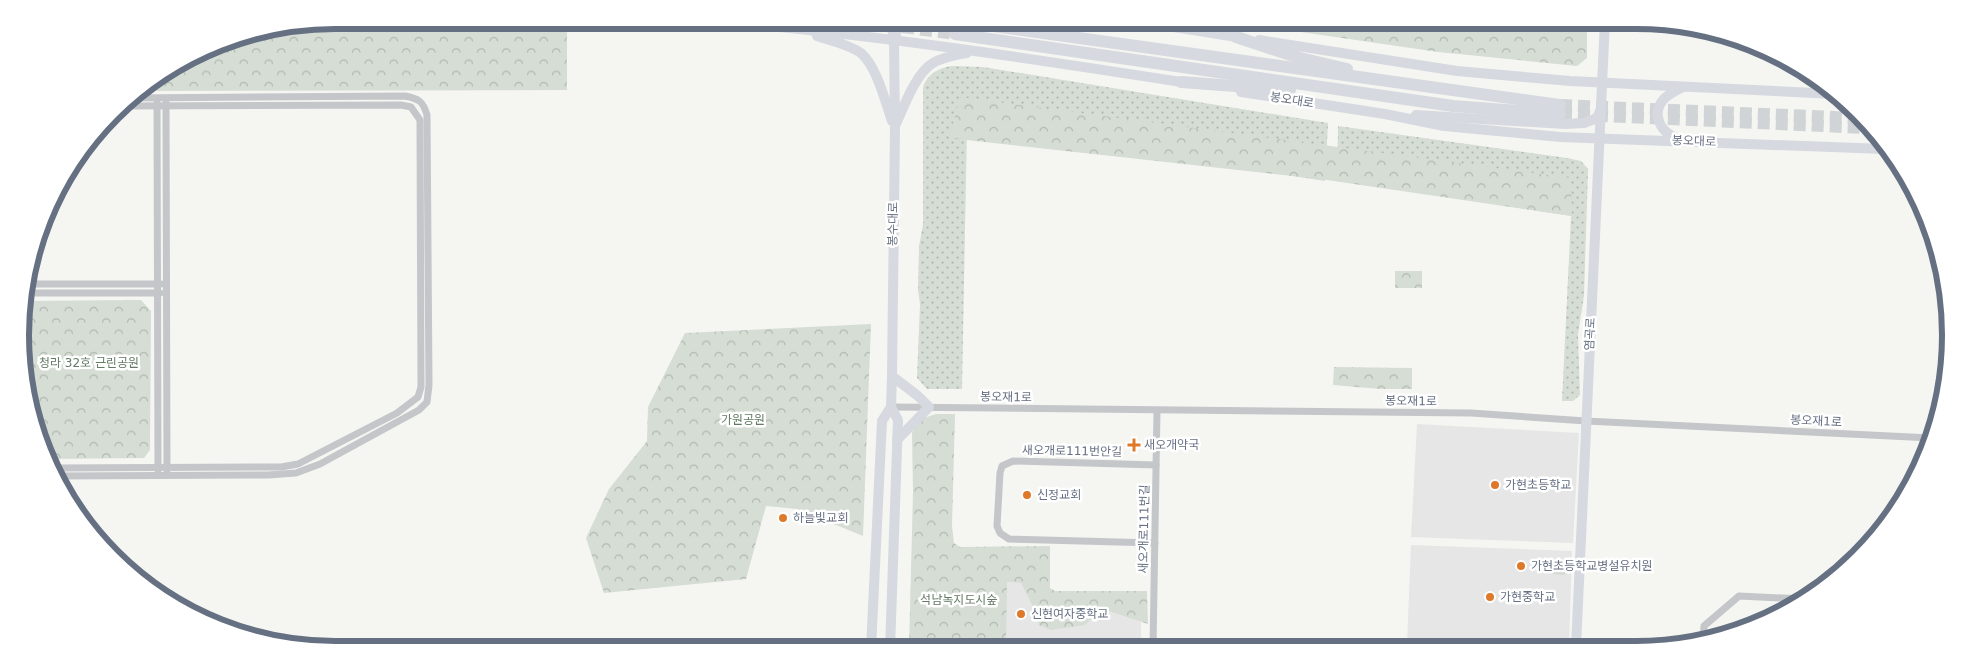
<svg xmlns="http://www.w3.org/2000/svg" width="1971" height="670" viewBox="0 0 1971 670" font-family="'DejaVu Sans','Noto Sans KR',sans-serif">
  <defs>
    <pattern id="grass-dots" width="8" height="8" patternUnits="userSpaceOnUse" patternTransform="scale(1.25)"><rect width="8" height="8" fill="#d5ddd4"/><path d="M2 2h.1M6 6h.1" fill="none" stroke="#b1b8b1" stroke-width="1.8" stroke-linecap="round"/></pattern>
    <pattern id="forest-crowns" width="20" height="18" patternUnits="userSpaceOnUse" patternTransform="scale(1.25)"><rect width="20" height="18" fill="#d5ddd4"/><path d="M2 6a3 3 0 1 1 6 0M12 15a3 3 0 1 1 6 0" fill="none" stroke="#b1b8b1"/></pattern>
  </defs>
  <rect width="100%" height="100%" fill="#f5f6f2"/>
  <g fill="#e6e6e6">
    <polygon points="1417,424 1579,433 1573,543 1411,537"/>
    <polygon points="1411,545 1572,551 1569,647 1516,648 1407,643"/>
    <polygon points="1006,582 1021,583 1036,613 1039,624 1085,625 1103,609 1130,616 1141,622 1141,648 1006,649"/>
  </g>
  <g fill="url(#grass-dots)">
    <path d="M952 66 983 67 1328 123 1325 181 967 126 962 389H927L917 378 920 304 918 290 919 246 923 225V87C927 74 940 67 952 66Z"/>
    <polygon points="1338,126 1567,158 1581,161 1588,169 1584,296 1578,334 1580,395 1573,401 1562,401 1571,216 1337,180"/>
  </g>
  <g fill="url(#forest-crowns)">
    <polygon points="335,20 544,20 567,22 567,90 139,91 215,44"/>
    <polygon points="1219,20 1587,20 1587,58 1577,66 1438,52"/>
    <polygon points="960,97 1571,178 1572,216 1320,179 949,138"/>
    <rect x="1395" y="271" width="27" height="17"/>
    <polygon points="141,300 151,311 150,450 144,458 50,459 31,416 23,301"/>
    <polygon points="871,324 863,536 797,509 766,506 746,579 604,593 586,538 609,489 647,441 648,407 685,333"/>
    <polygon points="1334,367 1412,368 1412,389 1380,389 1333,385"/>
    <path d="M937 414H955L952 526 954 543 960 547 1050 546V588L1055 591H1147L1148 624 1103 609 1085 625 1051 630 1039 625 1036 613 1021 583 1007 582 1006 649H909L913 492 912 433C918 420 924 417 937 414Z"/>
  </g>
  <polygon fill="#d5ddd4" points="1537,558 1566,559 1565,575 1536,573"/>
  <g fill="none" stroke-linecap="round" stroke-linejoin="round">
    <g stroke="#d1d4d6" stroke-width="12" stroke-dasharray="12 6" stroke-linecap="butt">
      <polyline points="849,20 955,34"/>
      <polyline points="1560,105 1856,118"/>
      <polyline points="1560,114 1866,128"/>
    </g>
    <g stroke="#c4c6ca" stroke-width="7">
      <polyline points="157,103 158,470"/>
      <polyline points="166,103 167,470"/>
      <polyline points="26,284 161,284"/>
      <polyline points="23,293 160,293"/>
      <polyline points="891,407 1471,413 1586,421 1931,438"/>
      <polyline points="54,468 281,467 298,464 397,413 418,397 421,387 420,120 411,107 401,105 121,106"/>
      <path d="M58 476 268 475 296 473 320 464 419 410 427 402 429 385 427 115C423 101 419 99 405 96L128 98"/>
      <polyline points="1155,543 1009,539 1000,533 997,526 1000,473 1002,466 1013,461 1156,465"/>
      <polyline points="1703,640 1704,626 1739,596 1803,599"/>
      <polyline points="1153,648 1157,411"/>
    </g>
    <g stroke="#d6d9df" stroke-width="10">
      <path d="M703 20C865 33 1027 58 1188 83"/>
      <polyline points="1130,20 1243,38"/>
      <path d="M836 31C845 29 854 28 859 20"/>
      <path d="M817 36C831 41 848 44 861 53 877 67 885 101 892 121"/>
      <polyline points="895,38 900,20"/>
      <polyline points="1259,40 1457,71 1570,81 1835,94"/>
      <polyline points="1241,92 1385,114 1444,126 1560,137 1884,149"/>
      <polyline points="1416,115 1565,124 1584,123 1597,118 1600,111"/>
      <path d="M896 124C904 106 916 73 933 63 943 57 956 55 967 53"/>
      <path d="M1677 138C1661 133 1651 115 1663 100 1668 94 1677 90 1683 87"/>
      <polyline points="892,376 918,396 929,407 897,440"/>
      <polyline points="1576,647 1605,20"/>
      <polyline points="871,649 882,421 891,407 892,376 895,127 894,41 891,20"/>
      <polyline points="890,649 898,420 891,407"/>
    </g>
    <g stroke="#d6d9df" stroke-width="12">
      <polyline points="957,21 1560,105"/>
      <polyline points="955,34 1453,106 1560,114"/>
      <polyline points="1236,37 1300,58 1347,69"/>
      <polyline points="1181,82 1290,90"/>
    </g>
  </g>
  <g fill="#de792a" stroke="#fff" stroke-width="2">
    <path d="M1131.5 437.5h5v5h5v5h-5v5h-5v-5h-5v-5h5z"/>
    <circle cx="1495" cy="485" r="5"/>
    <circle cx="1027" cy="495" r="5"/>
    <circle cx="783" cy="518" r="5"/>
    <circle cx="1521" cy="566" r="5"/>
    <circle cx="1490" cy="597" r="5"/>
    <circle cx="1021" cy="614" r="5"/>
  </g>
  <g text-anchor="middle" dominant-baseline="central" stroke-width="5" stroke-linejoin="round" paint-order="stroke">
    <g font-size="12" fill="#667083" stroke="#fff">
      <text transform="translate(1292 100) rotate(9)">봉오대로</text>
      <text transform="translate(1694 141) rotate(2)">봉오대로</text>
      <text transform="translate(893 224) rotate(-89)">봉수대로</text>
      <text transform="translate(1590 334) rotate(-87)">염곡로</text>
      <text transform="translate(1006 397) rotate(1)">봉오재1로</text>
      <text transform="translate(1411 401) rotate(1)">봉오재1로</text>
      <text transform="translate(1816 421) rotate(3)">봉오재1로</text>
      <text transform="translate(1072 451) rotate(1)">새오개로111번안길</text>
      <text transform="translate(1144 529) rotate(-89)">새오개로111번길</text>
    </g>
    <g font-size="12" fill="#647a64" stroke="#fff">
      <text x="89" y="363">청라 32호 근린공원</text>
      <text x="743" y="420">가원공원</text>
      <text x="959" y="600">석남녹지도시숲</text>
    </g>
    <g font-size="12" fill="#667083" stroke="#fff" text-anchor="start">
      <text x="1144" y="445">새오개약국</text>
      <text x="1505" y="485">가현초등학교</text>
      <text x="1037" y="495">신정교회</text>
      <text x="793" y="518">하늘빛교회</text>
      <text x="1531" y="566">가현초등학교병설유치원</text>
      <text x="1500" y="597">가현중학교</text>
      <text x="1031" y="614">신현여자중학교</text>
    </g>
  </g>
  <path d="M0 0H1971V670H0ZM335 29H1636A306 306 0 0 1 1942 335V335A306 306 0 0 1 1636 641H335A306 306 0 0 1 29 335V335A306 306 0 0 1 335 29Z" fill="#fff" fill-rule="evenodd"/>
  <path fill="none" stroke="#667083" stroke-width="6" d="M335 29H1636A306 306 0 0 1 1942 335V335A306 306 0 0 1 1636 641H335A306 306 0 0 1 29 335V335A306 306 0 0 1 335 29Z"/>
</svg>
